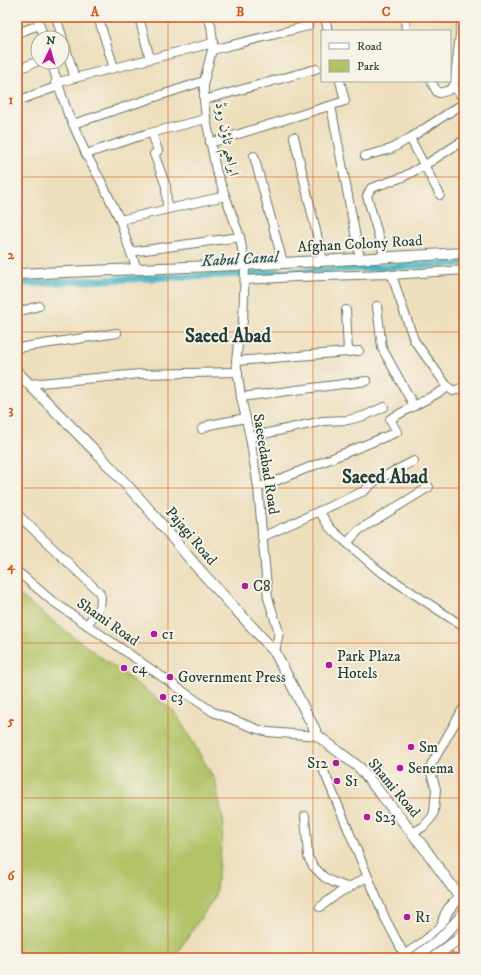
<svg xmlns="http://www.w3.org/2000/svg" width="481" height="975" viewBox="0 0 481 975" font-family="'IM FELL DW Pica',Amiri,serif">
  <rect width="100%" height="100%" fill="#f7f3e8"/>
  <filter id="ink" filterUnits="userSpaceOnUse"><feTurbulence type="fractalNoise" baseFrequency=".025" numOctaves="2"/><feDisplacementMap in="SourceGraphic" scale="8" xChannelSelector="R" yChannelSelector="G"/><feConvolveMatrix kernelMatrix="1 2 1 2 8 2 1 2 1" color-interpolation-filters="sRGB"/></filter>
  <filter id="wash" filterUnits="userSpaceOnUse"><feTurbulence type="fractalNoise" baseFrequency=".012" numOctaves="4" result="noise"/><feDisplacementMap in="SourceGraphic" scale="16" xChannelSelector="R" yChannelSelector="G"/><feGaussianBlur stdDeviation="0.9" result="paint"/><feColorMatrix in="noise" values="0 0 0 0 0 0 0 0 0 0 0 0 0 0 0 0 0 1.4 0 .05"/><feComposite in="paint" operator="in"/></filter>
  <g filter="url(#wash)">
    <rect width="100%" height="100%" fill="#eddebc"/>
    <polygon fill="#b1c366" stroke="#68804d" points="17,593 59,626 175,712 215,780 224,825 215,897 175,956 172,958 17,958"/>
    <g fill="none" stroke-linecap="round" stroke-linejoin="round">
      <polyline stroke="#47b3c5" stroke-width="7" points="17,284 351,269 464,263"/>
    </g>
  </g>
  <g filter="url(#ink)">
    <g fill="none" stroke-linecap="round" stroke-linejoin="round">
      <g stroke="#677564" stroke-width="10">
        <g id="minor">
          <polyline points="37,17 44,38"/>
          <polyline points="56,17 75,78"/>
          <polyline points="98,17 114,68"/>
          <polyline points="139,17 150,59"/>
          <polyline points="207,17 211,25 213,43 212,50 204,81 204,100 206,119 216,170 240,237 245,267 243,321 238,344 236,361 241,397 250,437 258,488 268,598 279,632 275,652"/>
          <polyline points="325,17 328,31"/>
          <polyline points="405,17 406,31"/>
          <polyline points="462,17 454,87 464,99"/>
          <polyline points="17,33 39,25"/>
          <polyline points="212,50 308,26"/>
          <polyline points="51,62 68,114 73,124 86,154 101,181 120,220 128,245 137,269"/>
          <polyline points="17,70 38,61"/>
          <polyline points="431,81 437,92 439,93 447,91 454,87"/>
          <polyline points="204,100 316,69"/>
          <polyline points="17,101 56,87 55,83 213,43"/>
          <polyline points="331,106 360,259"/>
          <polyline points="73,124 204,81"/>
          <polyline points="152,133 158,151 154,154 166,186 167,209"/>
          <polyline points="294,137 323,261"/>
          <polyline points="410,138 440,195"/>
          <polyline points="210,143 345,101 340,81"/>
          <polyline points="86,154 146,134 206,119"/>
          <polyline points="254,156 283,263"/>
          <polyline points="365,156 391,149 410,138 464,103"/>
          <polyline points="120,220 225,196"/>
          <polyline points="130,252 240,237"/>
          <polyline points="385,258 367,196 371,188 403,177 425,165 464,140"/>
          <polyline points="392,275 399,297 414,340 447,386 453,391 459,389 464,386"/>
          <polyline points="245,280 296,277 386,274 392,275 464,270"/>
          <polyline points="377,306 382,348 414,406"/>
          <polyline points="346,310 348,352"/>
          <polyline points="17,312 39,306"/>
          <polyline points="17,348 117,333"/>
          <polyline points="236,361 359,351"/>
          <polyline points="29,384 140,374 238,372"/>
          <polyline points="241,397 367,381"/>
          <polyline points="202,429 209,425 246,418"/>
          <polyline points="250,437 323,421 348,420 364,416 384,407"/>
          <polyline points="258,488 397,432 390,419 449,387"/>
          <polyline points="319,511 330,528 378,570 464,627"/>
          <path d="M17 514 99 592C106 603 93 616 87 625"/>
          <polyline points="262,537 364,491 375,481 414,461"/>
          <polyline points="347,543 359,530 429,487"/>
          <polyline points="17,571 51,600 213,712 257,729 268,732 318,736"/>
          <polyline points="323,769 385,918 405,956"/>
          <polyline points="305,816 308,857 313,866 324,877 333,882 349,888"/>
          <polyline points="412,833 423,827 432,817 434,812 436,789 430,770 431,765 464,707"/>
          <polyline points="320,907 339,893 367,877"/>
        </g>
      </g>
      <g stroke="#677564" stroke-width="12">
        <g id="major">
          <polyline points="17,274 283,263 464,253"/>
          <polyline points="17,372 100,456 146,506 196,566 275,652 318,736 360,768 425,849 461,899"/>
          <path d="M464 898C448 903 437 923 447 939 451 946 457 949 464 952"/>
          <polyline points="457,921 464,913"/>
          <polyline points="401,958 422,944 443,926"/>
        </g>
      </g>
      <use href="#minor" stroke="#fff" stroke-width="8"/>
      <use href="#major" stroke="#fff" stroke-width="10"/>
      <g stroke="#677564" stroke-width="12" stroke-linecap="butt">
        <g id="major-bridge">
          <polyline points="415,958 442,937 457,921"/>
          <polyline points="433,958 464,935"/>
        </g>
      </g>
      <use href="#major-bridge" stroke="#fff" stroke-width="10"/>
    </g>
  </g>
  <path fill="none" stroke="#d45610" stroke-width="1" stroke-opacity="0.55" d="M168 17V958M313 17V958M17 177H464M17 332H464M17 488H464M17 643H464M17 798H464"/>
  <g fill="#b5179e" stroke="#f7f3e8" stroke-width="1.5">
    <circle cx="245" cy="586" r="4"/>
    <circle cx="154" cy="634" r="4"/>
    <circle cx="329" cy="665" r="4"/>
    <circle cx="124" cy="668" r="4"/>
    <circle cx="170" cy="677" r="4"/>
    <circle cx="163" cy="697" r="4"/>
    <circle cx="411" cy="747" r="4"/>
    <circle cx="336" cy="763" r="4"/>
    <circle cx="400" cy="768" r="4"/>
    <circle cx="337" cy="781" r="4"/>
    <circle cx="367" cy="817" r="4"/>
    <circle cx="407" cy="917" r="4"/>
  </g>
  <g text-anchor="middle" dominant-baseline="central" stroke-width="4" stroke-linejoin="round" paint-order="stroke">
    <g font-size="15" fill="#1f3d34" stroke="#f7f3e8">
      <text transform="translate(227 139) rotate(79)">ابراہیم ٹاؤن روڈ</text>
      <text transform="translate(360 244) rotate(-3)">Afghan Colony Road</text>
      <text transform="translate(266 464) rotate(81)">Saeeedabad Road</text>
      <text transform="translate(191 536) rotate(50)">Pajagi Road</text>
      <text transform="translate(108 622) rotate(35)">Shami Road</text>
      <text transform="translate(394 788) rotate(50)">Shami Road</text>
    </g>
    <g font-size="15" fill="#1f3d34" stroke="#f7f3e8" text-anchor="start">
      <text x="253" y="586">C8</text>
      <text x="162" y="634">c1</text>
      <text x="337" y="656">Park Plaza<tspan x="337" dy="17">Hotels</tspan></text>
      <text x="132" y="668">c4</text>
      <text x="178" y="677">Government Press</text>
      <text x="171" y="697">c3</text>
      <text x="419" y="747">Sm</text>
      <text x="328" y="763" text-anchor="end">S12</text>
      <text x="408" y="768">Senema</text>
      <text x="345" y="781">S1</text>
      <text x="375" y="817">S23</text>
      <text x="415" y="917">R1</text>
    </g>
    <g font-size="16" font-style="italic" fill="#295a58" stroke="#f7f3e8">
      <text transform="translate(240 259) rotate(-3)">Kabul Canal</text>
    </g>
    <g font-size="19" font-weight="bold" fill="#1f3d34" stroke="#f7f3e8">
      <text x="228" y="336">Saeed Abad</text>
      <text x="385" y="477">Saeed Abad</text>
    </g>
  </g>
  <rect width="481" height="975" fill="none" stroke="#f7f3e8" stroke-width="44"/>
  <rect x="321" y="30" width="130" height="52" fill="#f7f3e8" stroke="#a1aaa0"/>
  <rect x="329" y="43" width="20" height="6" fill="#ffffff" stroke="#a1aaa0"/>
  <text x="357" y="50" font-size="12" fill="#1f3d34">Road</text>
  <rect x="329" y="60" width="20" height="12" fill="#b1c366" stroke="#a1aaa0"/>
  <text x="357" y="70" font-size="12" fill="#1f3d34">Park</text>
  <g transform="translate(50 50) rotate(5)"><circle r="19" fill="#f7f3e8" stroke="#a1aaa0"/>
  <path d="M0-3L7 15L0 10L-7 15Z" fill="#b5179e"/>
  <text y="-6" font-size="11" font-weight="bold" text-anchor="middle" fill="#1f3d34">N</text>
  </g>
  <rect x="22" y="22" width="437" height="931" fill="none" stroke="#d45610" stroke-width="1.5"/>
  <g font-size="13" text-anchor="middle" font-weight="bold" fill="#d45610">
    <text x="95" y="16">A</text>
    <text x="240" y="16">B</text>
    <text x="386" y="16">C</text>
    <text x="11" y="104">1</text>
    <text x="11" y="259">2</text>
    <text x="11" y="414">3</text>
    <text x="11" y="570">4</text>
    <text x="11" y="725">5</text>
    <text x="11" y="880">6</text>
  </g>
</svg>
